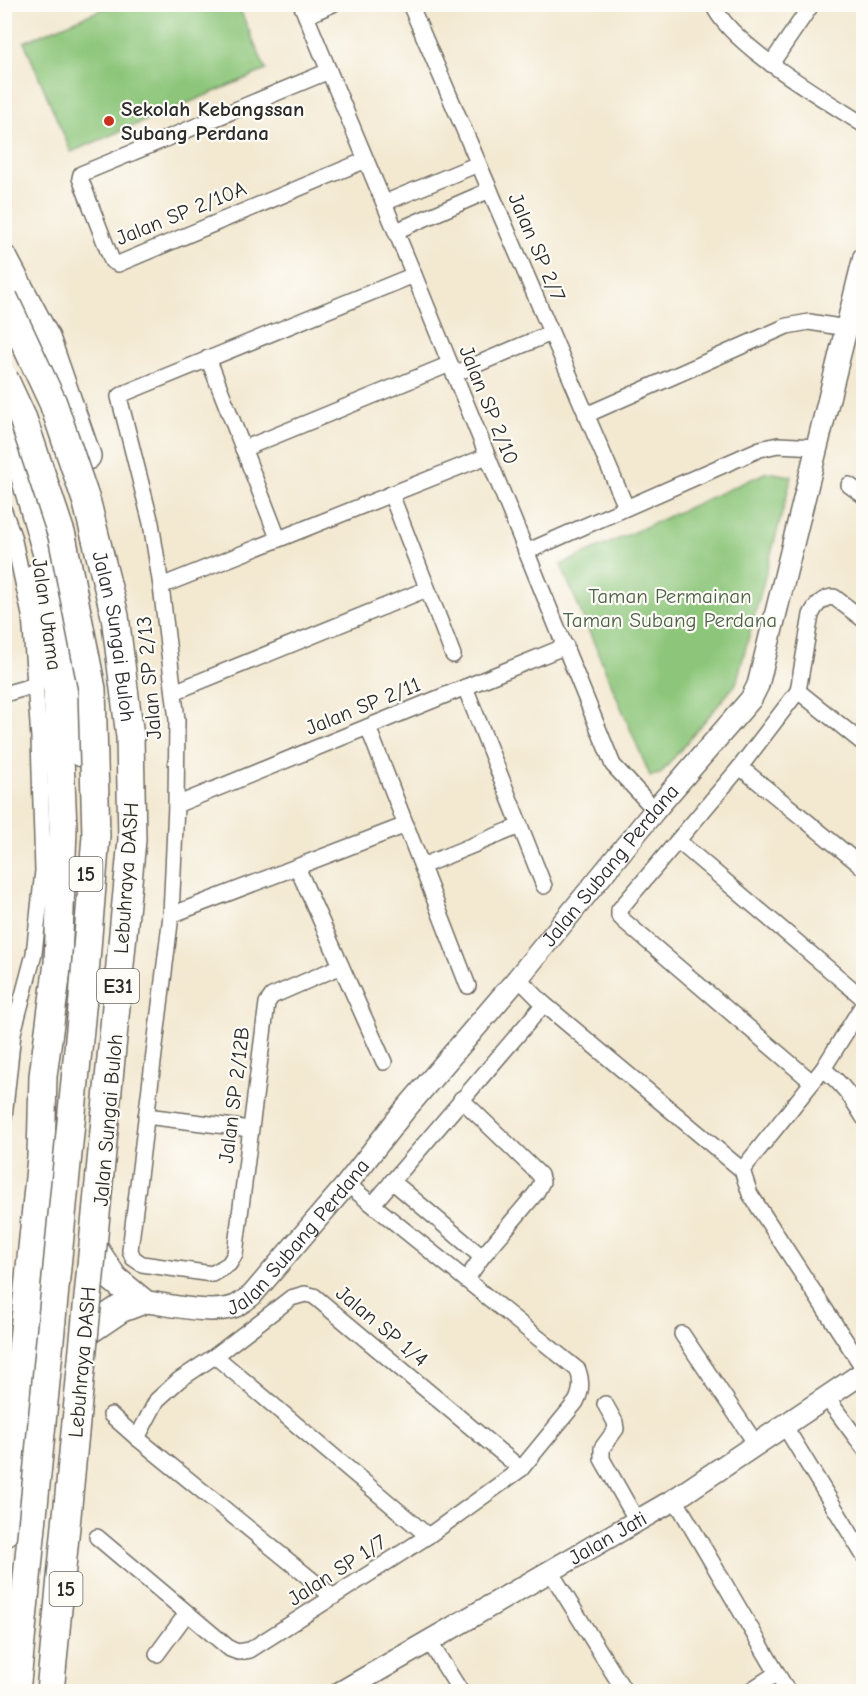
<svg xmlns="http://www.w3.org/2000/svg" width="868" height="1696" viewBox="0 0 868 1696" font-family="'Comic Neue',sans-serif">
  <rect width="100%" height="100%" fill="#fdfcf7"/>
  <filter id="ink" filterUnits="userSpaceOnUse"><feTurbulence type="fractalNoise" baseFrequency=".0167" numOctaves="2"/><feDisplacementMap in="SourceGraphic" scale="12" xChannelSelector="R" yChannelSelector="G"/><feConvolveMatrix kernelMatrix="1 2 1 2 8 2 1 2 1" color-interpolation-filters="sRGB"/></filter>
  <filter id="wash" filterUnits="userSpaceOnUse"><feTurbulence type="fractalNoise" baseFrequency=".008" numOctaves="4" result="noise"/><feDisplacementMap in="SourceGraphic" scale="24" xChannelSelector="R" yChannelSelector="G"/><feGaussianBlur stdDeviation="1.35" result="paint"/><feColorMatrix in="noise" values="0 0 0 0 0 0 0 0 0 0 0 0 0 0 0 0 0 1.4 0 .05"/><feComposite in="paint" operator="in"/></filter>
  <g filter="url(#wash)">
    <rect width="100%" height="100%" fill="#f3e8d0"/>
    <g fill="#8dc67a" stroke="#5c7852" stroke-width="1.5">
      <polygon points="112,5 238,5 266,70 71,152 24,42"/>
      <polygon points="767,472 792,476 736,684 660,774 650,776 561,565"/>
    </g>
  </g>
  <g filter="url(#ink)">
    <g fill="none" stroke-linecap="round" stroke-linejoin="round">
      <g stroke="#716d65" stroke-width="18">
        <g id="street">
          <polyline points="301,4 414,275 613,765 655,810"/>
          <polyline points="410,4 626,507"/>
          <path d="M713 4C728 44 826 100 864 125"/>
          <polyline points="306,16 333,4"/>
          <polyline points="771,64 812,4"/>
          <polyline points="329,71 81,174 80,178 112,261 118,264 366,160"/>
          <polyline points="384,203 478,164"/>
          <polyline points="396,231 490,190"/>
          <polyline points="208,358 278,538"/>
          <polyline points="454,374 551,333"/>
          <polyline points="586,415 787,326 809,322 846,328"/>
          <polyline points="243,449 450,364"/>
          <polyline points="849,485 864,496"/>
          <polyline points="391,494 453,655"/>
          <polyline points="4,511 13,536 30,615 39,738 43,871 34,954 13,1033 4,1117"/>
          <polyline points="526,552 760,449 778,445 817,447"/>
          <polyline points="161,586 487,456"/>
          <polyline points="465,687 544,886"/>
          <polyline points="798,691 864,744"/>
          <polyline points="174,692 427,589"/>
          <polyline points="4,694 36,685"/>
          <polyline points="368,727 468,986"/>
          <polyline points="740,767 864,868"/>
          <polyline points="176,805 566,646"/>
          <polyline points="678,841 864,999"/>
          <polyline points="422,866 520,826"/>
          <polyline points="297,867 384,1062"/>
          <polyline points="171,915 406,825"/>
          <polyline points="341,966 272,996 267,1003 235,1254 229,1264 212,1274 142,1264 133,1258 130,1250 171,915 176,805 177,720 161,586 151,523 119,397 125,393 414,275"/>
          <polyline points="518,978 544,1004 742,1170 750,1194 864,1369"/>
          <path d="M823 1069C843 1084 851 1097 864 1118"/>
          <path d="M812 1082 624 921 619 916V910L740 767 798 691 811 615C815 606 823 597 834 597L864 620"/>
          <polyline points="461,1099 540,1175 542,1182 536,1193 482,1257 466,1280"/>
          <polyline points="146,1116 250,1129"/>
          <polyline points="742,1170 823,1069 864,1003"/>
          <polyline points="392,1181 482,1257"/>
          <polyline points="373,1204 544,1004"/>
          <polyline points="682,1334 756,1444"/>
          <polyline points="215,1356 428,1536"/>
          <polyline points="826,1397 864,1448"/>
          <polyline points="605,1404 615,1422 616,1429 602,1448 602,1459 637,1521"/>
          <polyline points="111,1415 137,1438 333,1597"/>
          <polyline points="784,1425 864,1556"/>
          <polyline points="137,1438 157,1400 179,1380 215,1356 291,1298 305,1294 314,1296 521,1469"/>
          <polyline points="675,1499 788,1692"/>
          <path d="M97 1537 230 1649 238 1652 250 1650 428 1536 521 1469 576 1402C582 1391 582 1381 578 1370L347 1184"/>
          <polyline points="550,1571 625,1692"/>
          <polyline points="429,1641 461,1692"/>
          <polyline points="157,1654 187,1613"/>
          <polyline points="748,1692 777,1673"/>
        </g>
      </g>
      <g stroke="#716d65" stroke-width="24">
        <g id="secondary">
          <path id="s1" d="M141 1301C167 1304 211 1316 236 1306 241 1303 247 1299 252 1295L347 1184 404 1111 518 978 655 810 751 699 758 685 864 257"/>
          <path id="s2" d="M341 1692 675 1499 864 1372"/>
        </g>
      </g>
      <g stroke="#716d65" stroke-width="30">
        <g id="highway">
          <polyline points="4,259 46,338 87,456"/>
          <polyline points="4,279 22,319"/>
          <polyline points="4,404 64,614 82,734 82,753"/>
          <polyline points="89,1330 120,1309 141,1301 114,1279 95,1250"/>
          <polyline points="4,1533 41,1157 43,1076 58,963 63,828 57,690 38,576"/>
        </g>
      </g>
      <use href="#street" stroke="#fff" stroke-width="15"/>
      <use href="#secondary" stroke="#fff" stroke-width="21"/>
      <use href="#highway" stroke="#fff" stroke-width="27"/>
      <g stroke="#716d65" stroke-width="30" stroke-linecap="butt">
        <g id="highway-bridge">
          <path id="s3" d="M4 298 53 403 87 503 115 616 130 737 132 840 50 1692"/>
          <polyline points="4,378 23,419 62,536 92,689 96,836 83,998 16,1692"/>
        </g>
      </g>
      <use href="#highway-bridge" stroke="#fff" stroke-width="27"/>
    </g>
  </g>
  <circle fill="#c8321e" stroke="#fdfcf7" stroke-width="2" cx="109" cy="121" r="6"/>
  <g text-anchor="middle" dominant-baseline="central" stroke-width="4.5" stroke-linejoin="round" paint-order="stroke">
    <g fill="#fdfcf7" stroke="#6a6a68" stroke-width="1.5">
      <rect x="69.5" y="857" width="33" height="34" rx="4.5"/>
      <rect x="97" y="969" width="42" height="34" rx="4.5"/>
      <rect x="49.5" y="1572" width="33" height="34" rx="4.5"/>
    </g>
    <g font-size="20" font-weight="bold" fill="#2b2b2b">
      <text x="86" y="874">15</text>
      <text x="118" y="986">E31</text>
      <text x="66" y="1589">15</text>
    </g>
    <g font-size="21" font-weight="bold" fill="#2b2b2b" stroke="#fdfcf7" text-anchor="start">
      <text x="121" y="109">Sekolah Kebangssan<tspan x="121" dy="24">Subang Perdana</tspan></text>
    </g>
    <g font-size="21" fill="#2b2b2b" stroke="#fdfcf7">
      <text transform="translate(181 213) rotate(-22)">Jalan SP 2/10A</text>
      <text transform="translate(537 247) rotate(67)">Jalan SP 2/7</text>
      <text transform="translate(489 405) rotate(68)">Jalan SP 2/10</text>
      <text transform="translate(47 614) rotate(82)">Jalan Utama</text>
      <text stroke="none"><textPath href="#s3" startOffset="358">Jalan Sungai Buloh</textPath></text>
      <text transform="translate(149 678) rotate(-95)">Jalan SP 2/13</text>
      <text transform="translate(363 706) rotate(-22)">Jalan SP 2/11</text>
      <text stroke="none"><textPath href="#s1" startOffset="675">Jalan Subang Perdana</textPath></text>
      <text transform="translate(126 878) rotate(-86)">Lebuhraya DASH</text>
      <text transform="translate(234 1095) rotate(-83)">Jalan SP 2/12B</text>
      <text transform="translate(108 1120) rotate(-85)">Jalan Sungai Buloh</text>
      <text stroke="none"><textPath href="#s1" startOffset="189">Jalan Subang Perdana</textPath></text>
      <text transform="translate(382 1326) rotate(40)">Jalan SP 1/4</text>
      <text transform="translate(82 1362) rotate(-85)">Lebuhraya DASH</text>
      <text stroke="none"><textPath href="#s2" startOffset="308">Jalan Jati</textPath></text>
      <text transform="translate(337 1570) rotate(-33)">Jalan SP 1/7</text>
    </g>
    <g font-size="21" fill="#4d6147" stroke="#fdfcf7">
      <text x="670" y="596">Taman Permainan<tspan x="670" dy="24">Taman Subang Perdana</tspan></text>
    </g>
  </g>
  <rect width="868" height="1696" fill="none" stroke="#fdfcf7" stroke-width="24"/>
</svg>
